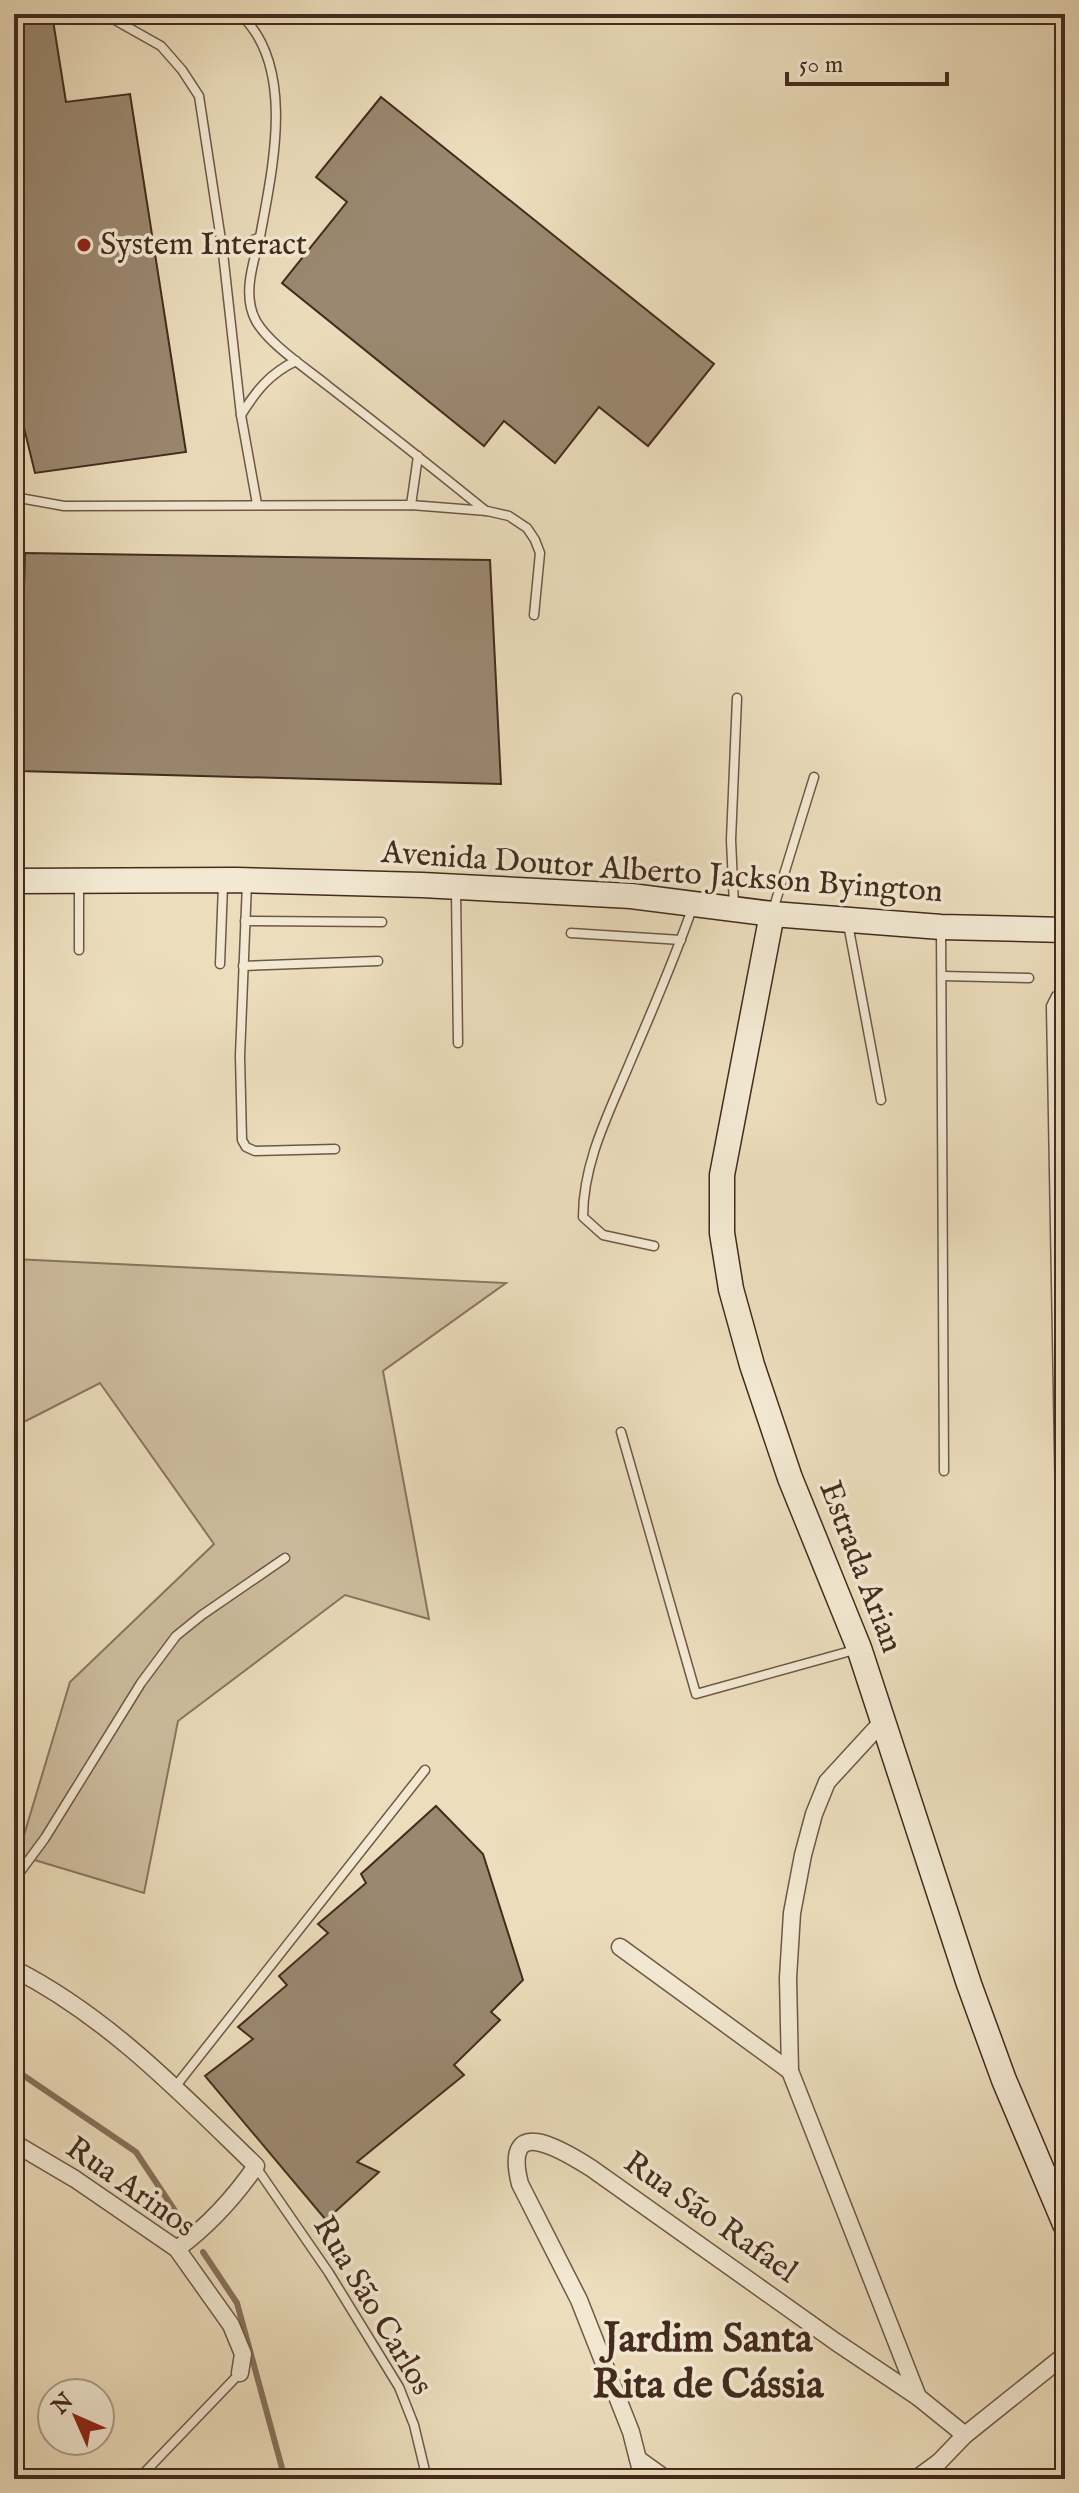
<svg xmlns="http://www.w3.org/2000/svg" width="1079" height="2493" viewBox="0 0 1079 2493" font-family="'IM FELL English',serif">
  <rect width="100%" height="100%" fill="#ecddbc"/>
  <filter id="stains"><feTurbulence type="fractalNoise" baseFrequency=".0025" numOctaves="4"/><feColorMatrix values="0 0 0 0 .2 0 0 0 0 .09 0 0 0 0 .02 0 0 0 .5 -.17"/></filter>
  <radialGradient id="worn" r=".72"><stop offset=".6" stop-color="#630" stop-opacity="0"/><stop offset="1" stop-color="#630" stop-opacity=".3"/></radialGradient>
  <polygon fill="#cfbfa1" stroke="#8a7560" stroke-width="2" points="14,1259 506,1283 383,1371 429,1619 345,1595 178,1721 144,1893 18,1855 70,1682 214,1544 100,1383 14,1427"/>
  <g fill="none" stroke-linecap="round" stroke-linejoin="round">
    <g stroke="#87715c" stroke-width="6">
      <polyline points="14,2069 136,2152 183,2223"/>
      <polyline points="203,2252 237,2303 285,2479"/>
    </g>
  </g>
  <g fill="#9b8870" stroke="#442b1e" stroke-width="2">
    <polygon points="14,14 52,14 66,102 130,94 186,452 35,473 14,387"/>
    <polygon points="381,97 714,364 648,446 599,407 555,463 504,421 484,446 282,283 347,202 316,177"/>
    <polygon points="25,553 490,560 501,784 19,771"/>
    <polygon points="436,1806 483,1854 523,1980 491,2012 500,2020 454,2065 464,2075 357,2162 379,2172 326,2220 205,2076 253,2039 238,2027 287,1985 279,1976 328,1933 318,1924 366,1883 361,1874"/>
  </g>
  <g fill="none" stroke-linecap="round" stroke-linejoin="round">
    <g stroke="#6e5846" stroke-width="11">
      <g id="lane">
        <polyline points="106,15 161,46 182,70 199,96 223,253 241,415 257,504"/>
        <path d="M260 237C253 263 242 296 256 321 269 344 307 369 328 386 381 427 434 469 486 511"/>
        <path d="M223 253 260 237C272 170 297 67 240 14"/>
        <path d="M241 415C256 391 270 373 296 361"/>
        <polyline points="14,497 64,506 411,505 487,511 509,516 527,528 535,540 540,553 534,615"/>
        <polyline points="411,505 418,456"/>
        <polyline points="247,883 240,1056 242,1140 246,1147 255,1151 335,1149"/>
        <polyline points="456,891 458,1043"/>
        <polyline points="734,905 731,840 737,698"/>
        <polyline points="773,910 814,777"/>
        <polyline points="245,921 382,922"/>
        <polyline points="848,924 881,1100"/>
        <polyline points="941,928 944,1471"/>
        <polyline points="571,933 681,940"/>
        <polyline points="79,950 79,882"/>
        <polyline points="220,964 223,885"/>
        <polyline points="243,966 378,961"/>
        <polyline points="942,976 1029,978"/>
        <path d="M654 1246 603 1235 583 1217C583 1161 610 1111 631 1060 653 1009 675 958 693 906"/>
        <polyline points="621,1432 696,1694 858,1649"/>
        <polyline points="1060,1503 1051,1006 1056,996 1065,993"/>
        <polyline points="14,1880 45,1838 141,1683 176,1636 202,1615 285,1558"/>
        <polyline points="175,2087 425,1770"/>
        <polyline points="256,2167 329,2273 399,2387 414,2425 427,2479"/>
        <polyline points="144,2479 144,2473 240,2373"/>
      </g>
    </g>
    <g stroke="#6e5846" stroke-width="19">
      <g id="street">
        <polyline points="883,1721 827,1782 814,1814 803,1855 792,1913 788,1978 790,2071 918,2397 965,2435"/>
        <polyline points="620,1947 790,2071"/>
        <path d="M14 1969C107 2016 182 2094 256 2166 234 2198 208 2226 177 2249"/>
        <polyline points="14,2143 75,2179 177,2249 231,2325 243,2354 240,2373"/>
        <polyline points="638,2459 666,2479"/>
        <path d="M643 2479 631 2432 579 2300 520 2184C502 2113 561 2149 591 2168L836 2342 918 2397"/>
        <polyline points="916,2479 939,2462 965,2435 1065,2355"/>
      </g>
    </g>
    <g stroke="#442b1e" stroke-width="27">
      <g id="secondary">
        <polyline points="14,881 236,880 422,885 631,896 772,914 941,927 1065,930"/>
        <polyline points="772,914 722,1175 722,1233 731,1289 752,1365 790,1478 859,1648 969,1984 1004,2080 1065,2224"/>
      </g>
    </g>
    <use href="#lane" stroke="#f3e9d3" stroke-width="8"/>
    <use href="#street" stroke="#f3e9d3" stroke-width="16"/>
    <use href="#secondary" stroke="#f3e9d3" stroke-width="24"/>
  </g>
  <circle fill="#8f2418" stroke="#f3e9d3" stroke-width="3" cx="84" cy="245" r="8"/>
  <g text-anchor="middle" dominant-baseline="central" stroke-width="7" stroke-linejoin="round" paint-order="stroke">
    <g font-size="32" fill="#442b1e" stroke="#f3e9d3" text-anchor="start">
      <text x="100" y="245">System Interact</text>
    </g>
    <g font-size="32" fill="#442b1e" stroke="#f3e9d3">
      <text transform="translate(662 873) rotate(4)">Avenida Doutor Alberto Jackson Byington</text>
      <text transform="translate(860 1567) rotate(69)">Estrada Arian</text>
      <text transform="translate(130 2188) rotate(35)">Rua Arinos</text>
      <text transform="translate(710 2218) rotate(35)">Rua São Rafael</text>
      <text transform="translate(372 2306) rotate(59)">Rua São Carlos</text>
    </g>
    <g font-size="40" font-weight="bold" fill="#442b1e" stroke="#f3e9d3">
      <text x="708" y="2340">Jardim Santa<tspan x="708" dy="46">Rita de Cássia</tspan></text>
    </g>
  </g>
  <rect width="1079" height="2493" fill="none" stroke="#ecddbc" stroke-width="48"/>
  <rect x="16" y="16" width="1047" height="2461" fill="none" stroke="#442b1e" stroke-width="4"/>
  <rect x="24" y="24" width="1031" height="2445" fill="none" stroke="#442b1e" stroke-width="2"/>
  <g transform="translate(76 2417) rotate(315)"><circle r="38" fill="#f3e9d3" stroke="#ad9d8b" stroke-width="2"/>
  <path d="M0-6L14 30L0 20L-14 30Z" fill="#8f2418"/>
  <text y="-12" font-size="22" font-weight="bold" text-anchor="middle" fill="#442b1e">N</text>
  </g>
  <path d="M787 72v12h160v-12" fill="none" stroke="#442b1e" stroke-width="4"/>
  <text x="799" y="72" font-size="24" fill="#442b1e" stroke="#f3e9d3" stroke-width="6" paint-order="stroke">50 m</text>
  <rect width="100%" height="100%" filter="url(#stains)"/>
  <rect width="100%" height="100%" fill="url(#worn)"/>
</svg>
